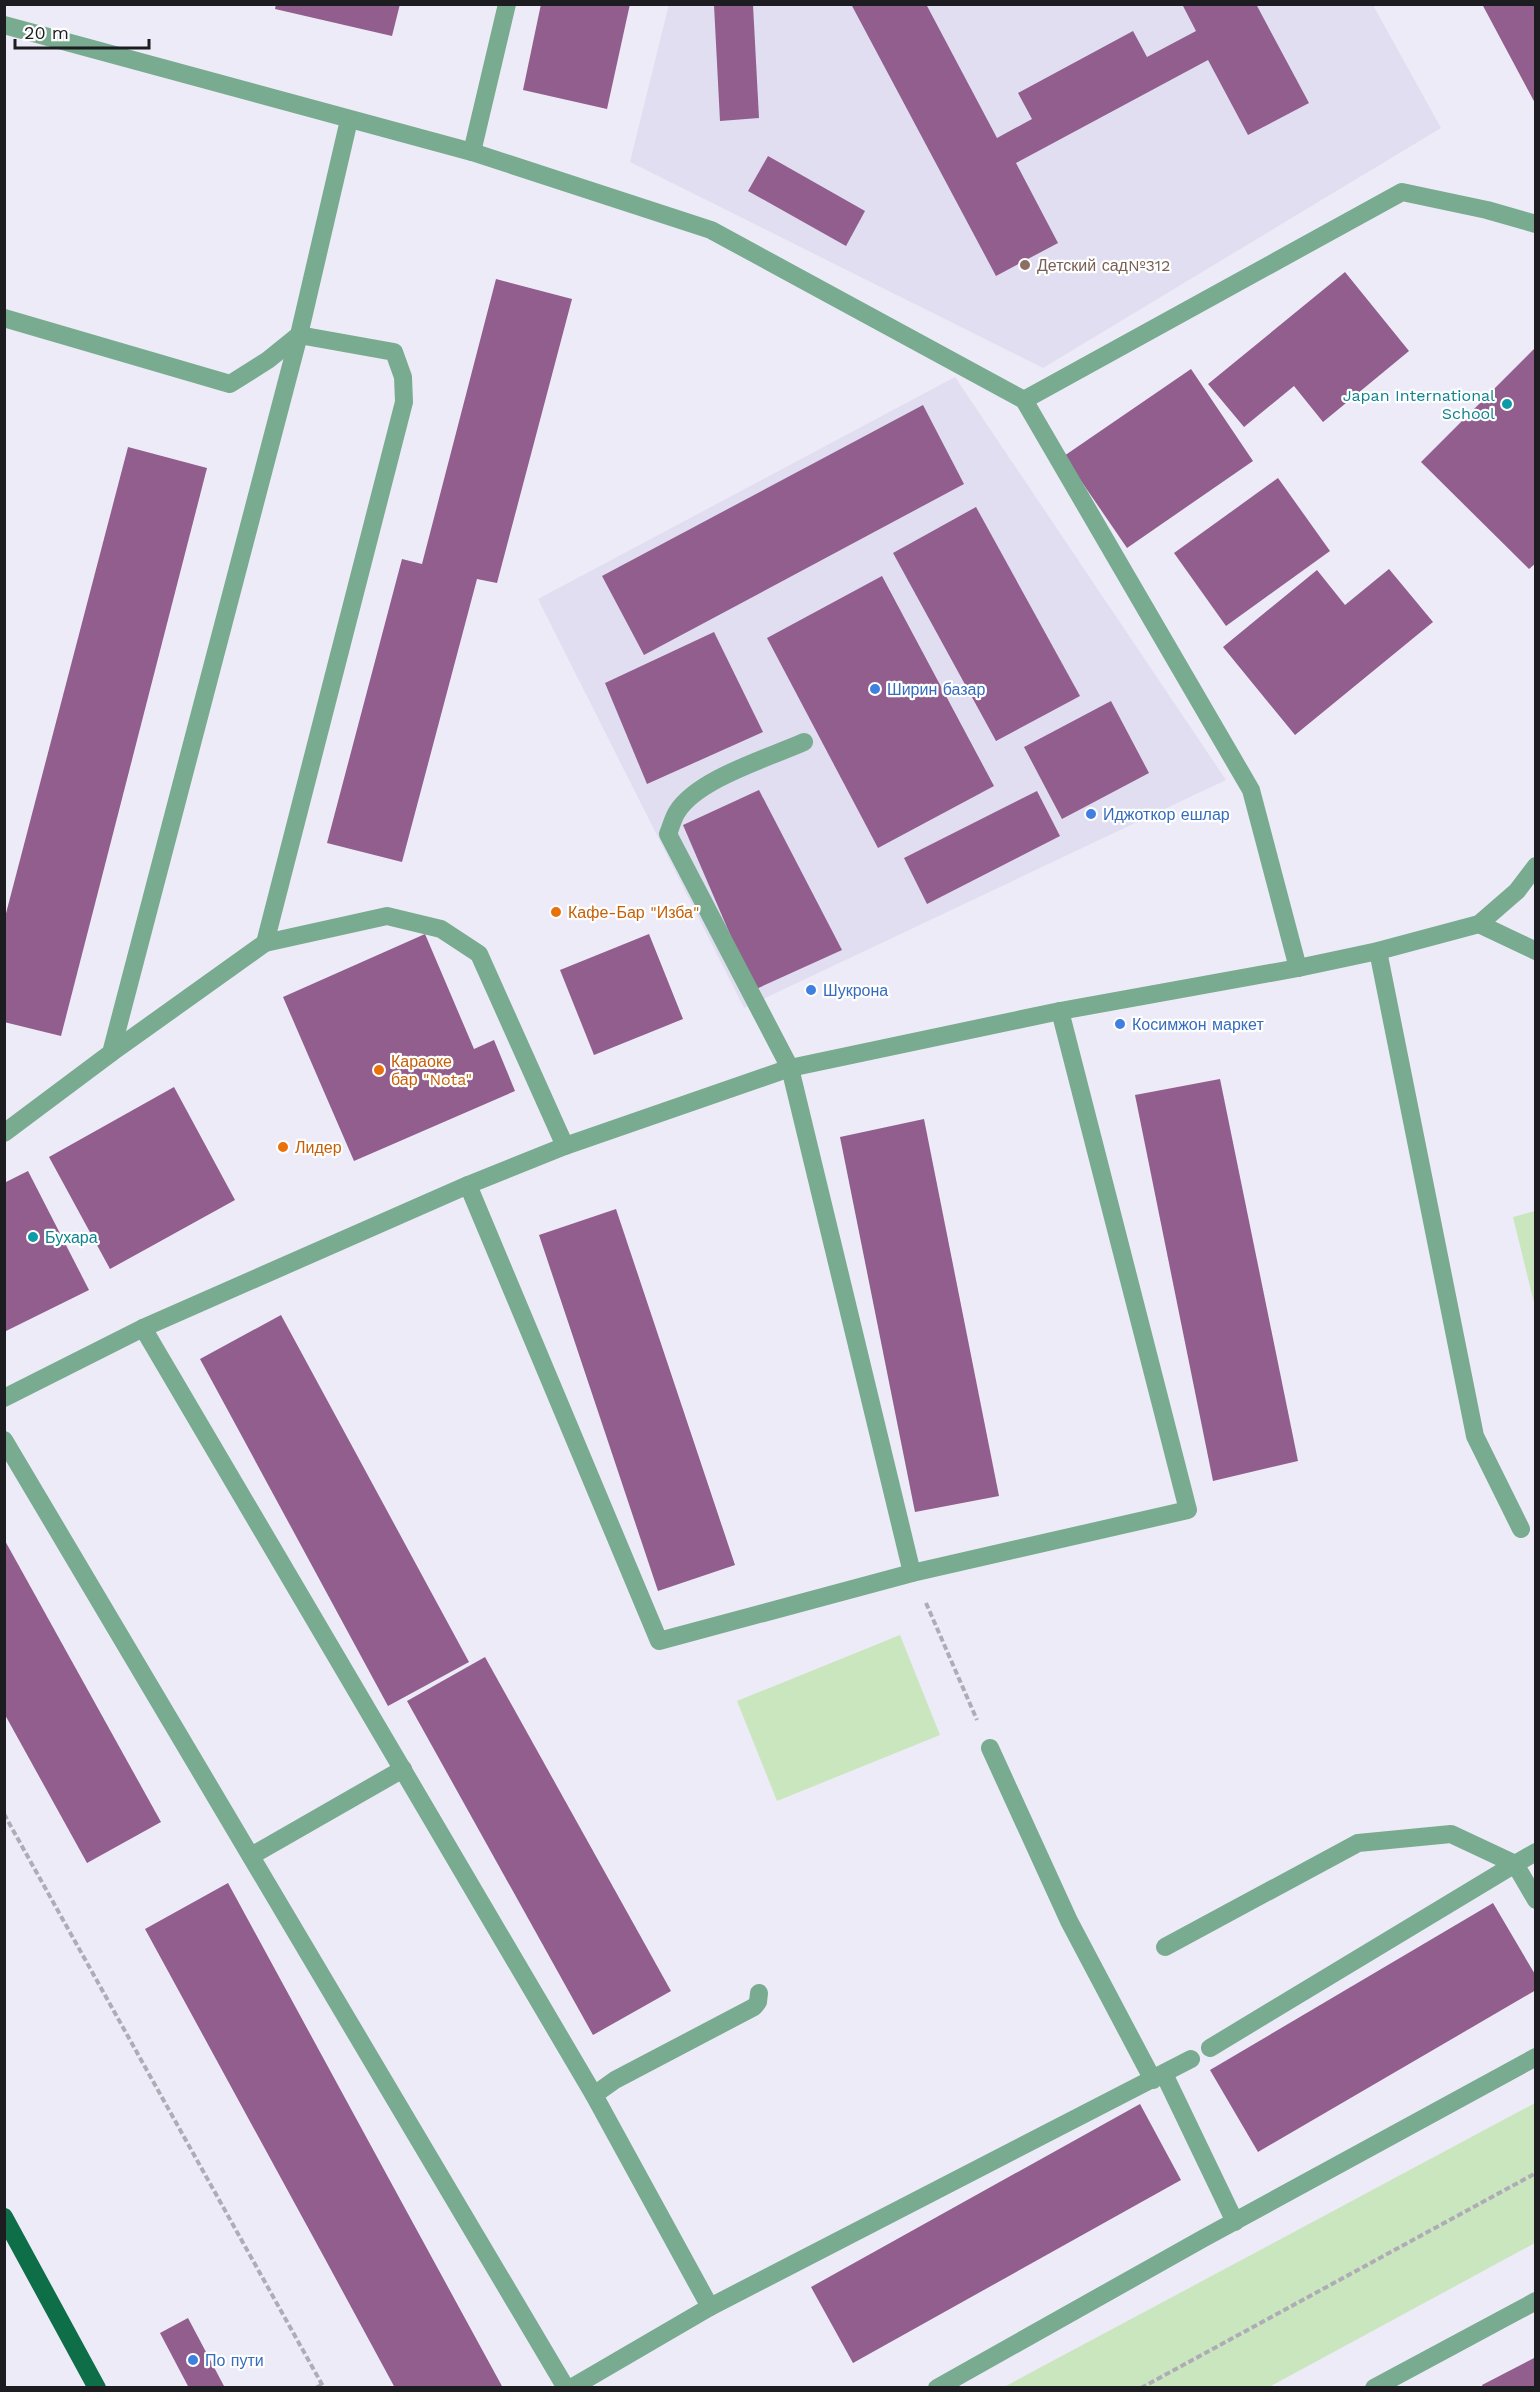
<svg xmlns="http://www.w3.org/2000/svg" width="1540" height="2392" viewBox="0 0 1540 2392" font-family="'Work Sans',sans-serif">
  <rect width="100%" height="100%" fill="#edebf7"/>
  <g fill="#e1def1">
    <polygon points="669,4 1373,5 1441,128 1043,368 630,162"/>
    <polygon points="955,377 1226,780 744,1008 538,599"/>
  </g>
  <g fill="#cae6be">
    <polygon points="1535,1211 1536,1211 1535,1307 1513,1217"/>
    <polygon points="900,1635 940,1735 777,1801 737,1701"/>
    <polygon points="1535,2103 1535,2243 1269,2387 1004,2387"/>
  </g>
  <g fill="#915e8d">
    <polygon points="276,4 400,4 392,36 275,9"/>
    <polygon points="541,4 630,4 607,109 523,90"/>
    <polygon points="851,4 926,4 997,138 1032,119 1018,93 1133,31 1147,57 1196,31 1182,4 1256,4 1309,103 1248,135 1208,60 1016,163 1058,243 996,276"/>
    <polygon points="1482,4 1536,4 1536,105"/>
    <polygon points="714,5 753,5 759,118 720,121"/>
    <polygon points="768,156 865,211 846,246 748,191"/>
    <polygon points="1345,272 1409,351 1323,422 1294,386 1244,427 1208,384"/>
    <polygon points="496,279 572,299 497,583 477,579 402,862 327,843 402,559 422,564"/>
    <polygon points="1536,347 1536,563 1529,569 1421,462"/>
    <polygon points="1191,369 1253,461 1127,548 1064,456"/>
    <polygon points="923,405 964,484 644,655 602,576"/>
    <polygon points="128,447 207,468 61,1036 4,1022 4,921"/>
    <polygon points="1278,478 1330,551 1226,626 1174,553"/>
    <polygon points="976,507 1080,696 996,741 893,553"/>
    <polygon points="1389,569 1433,622 1295,735 1223,647 1317,570 1345,605"/>
    <polygon points="882,576 994,786 878,848 767,638"/>
    <polygon points="714,632 763,732 647,784 605,683"/>
    <polygon points="1111,701 1149,773 1062,819 1024,747"/>
    <polygon points="759,790 842,950 754,990 683,825"/>
    <polygon points="1037,791 1060,836 927,904 904,858"/>
    <polygon points="425,934 474,1049 494,1040 515,1091 354,1161 283,997"/>
    <polygon points="649,934 683,1019 594,1055 560,970"/>
    <polygon points="1220,1079 1298,1461 1213,1481 1135,1095"/>
    <polygon points="174,1087 235,1200 110,1269 49,1157"/>
    <polygon points="924,1119 999,1496 915,1512 840,1137"/>
    <polygon points="28,1171 89,1290 4,1332 4,1183"/>
    <polygon points="616,1209 735,1565 658,1591 539,1235"/>
    <polygon points="281,1315 469,1662 388,1706 200,1359"/>
    <polygon points="4,1539 161,1822 87,1863 4,1713"/>
    <polygon points="485,1657 671,1991 593,2035 407,1701"/>
    <polygon points="228,1883 407,2212 503,2388 395,2388 324,2257 145,1929"/>
    <polygon points="1493,1903 1536,1976 1536,1990 1258,2152 1210,2070"/>
    <polygon points="1140,2104 1181,2180 853,2363 811,2287"/>
    <polygon points="188,2318 225,2388 189,2388 160,2333"/>
    <polygon points="1536,2357 1536,2388 1483,2388 1482,2385"/>
  </g>
  <g fill="none" stroke-linecap="round" stroke-linejoin="round">
    <g stroke="#aeadb6" stroke-width="4" stroke-dasharray="6 3" stroke-linecap="butt">
      <polyline points="926,1603 977,1720"/>
      <polyline points="4,1814 324,2388"/>
      <polyline points="316,2388 323,2384"/>
      <polyline points="1141,2388 1536,2173"/>
    </g>
    <g stroke="#78ab8f" stroke-width="18">
      <polyline points="4,25 472,152 711,230 1024,400 1251,790 1298,968"/>
      <polyline points="472,152 507,4"/>
      <polyline points="4,318 230,384 268,360 299,335 394,352 403,377 404,402 265,943 111,1053"/>
      <polyline points="1024,400 1402,192 1487,210 1536,224"/>
      <path d="M804 742C768 758 697 779 677 812 673 818 671 827 668 834L790 1068 912 1573 1188 1510 1060 1011"/>
      <polyline points="1479,924 1536,951"/>
      <polyline points="265,943 387,916 441,929 479,954 565,1146"/>
      <polyline points="1378,951 1475,1436 1521,1529"/>
      <polyline points="4,1133 111,1053 299,335 349,120"/>
      <polyline points="468,1185 659,1641 912,1573"/>
      <polyline points="143,1328 594,2095"/>
      <polyline points="4,1398 143,1328 468,1185 565,1146 790,1068 1060,1011 1298,968 1378,951 1479,924 1517,891 1536,866"/>
      <polyline points="4,1440 566,2388"/>
      <polyline points="990,1748 1069,1921 1153,2080"/>
      <polyline points="1536,1852 1515,1864 1536,1900"/>
      <polyline points="251,1856 403,1769"/>
      <polyline points="1165,1947 1358,1843 1451,1834 1515,1864"/>
      <polyline points="1210,2048 1515,1864"/>
      <polyline points="1164,2074 1235,2222"/>
      <polyline points="710,2307 594,2095 615,2080 754,2007 758,2002 759,1993"/>
      <polyline points="571,2388 710,2307 1191,2059"/>
      <polyline points="937,2388 1204,2238 1536,2057"/>
      <polyline points="1374,2388 1536,2301"/>
    </g>
    <polyline stroke="#0d6e48" stroke-width="18" points="4,2217 97,2388"/>
  </g>
  <circle fill="#8d6e63" stroke="#fff" stroke-width="2" cx="1025" cy="265" r="6"/>
  <g fill="#0f9aa8" stroke="#fff" stroke-width="2">
    <circle cx="1507" cy="404" r="6"/>
    <circle cx="33" cy="1237" r="6"/>
  </g>
  <g fill="#3f7fe0" stroke="#fff" stroke-width="2">
    <circle cx="875" cy="689" r="6"/>
    <circle cx="1091" cy="814" r="6"/>
    <circle cx="811" cy="990" r="6"/>
    <circle cx="1120" cy="1024" r="6"/>
    <circle cx="193" cy="2360" r="6"/>
  </g>
  <g fill="#e8710a" stroke="#fff" stroke-width="2">
    <circle cx="556" cy="912" r="6"/>
    <circle cx="379" cy="1070" r="6"/>
    <circle cx="283" cy="1147" r="6"/>
  </g>
  <g text-anchor="middle" dominant-baseline="central" stroke-width="4.5" stroke-linejoin="round" paint-order="stroke">
    <g font-size="16" fill="#785e54" stroke="#fff" text-anchor="start">
      <text x="1037" y="265">Детский сад№312</text>
    </g>
    <g font-size="16" fill="#0d838f" stroke="#fff" text-anchor="end">
      <text x="1495" y="395">Japan International<tspan x="1495" dy="18">School</tspan></text>
      <text x="45" y="1237" text-anchor="start">Бухара</text>
    </g>
    <g font-size="16" fill="#366cbe" stroke="#fff" text-anchor="start">
      <text x="887" y="689">Ширин базар</text>
      <text x="1103" y="814">Иджоткор ешлар</text>
      <text x="823" y="990">Шукрона</text>
      <text x="1132" y="1024">Косимжон маркет</text>
      <text x="205" y="2360">По пути</text>
    </g>
    <g font-size="16" fill="#c56008" stroke="#fff" text-anchor="start">
      <text x="568" y="912">Кафе-Бар "Изба"</text>
      <text x="391" y="1061">Караоке<tspan x="391" dy="18">бар "Nota"</tspan></text>
      <text x="295" y="1147">Лидер</text>
    </g>
  </g>
  <rect width="1540" height="2392" fill="none" stroke="#1d1c20" stroke-width="12"/>
  <path d="M15 39v9h134v-9" fill="none" stroke="#1d1c20" stroke-width="3"/>
  <text x="24" y="39" font-size="18" fill="#1d1c20" stroke="#ffffff" stroke-width="4.5" paint-order="stroke">20 m</text>
</svg>
